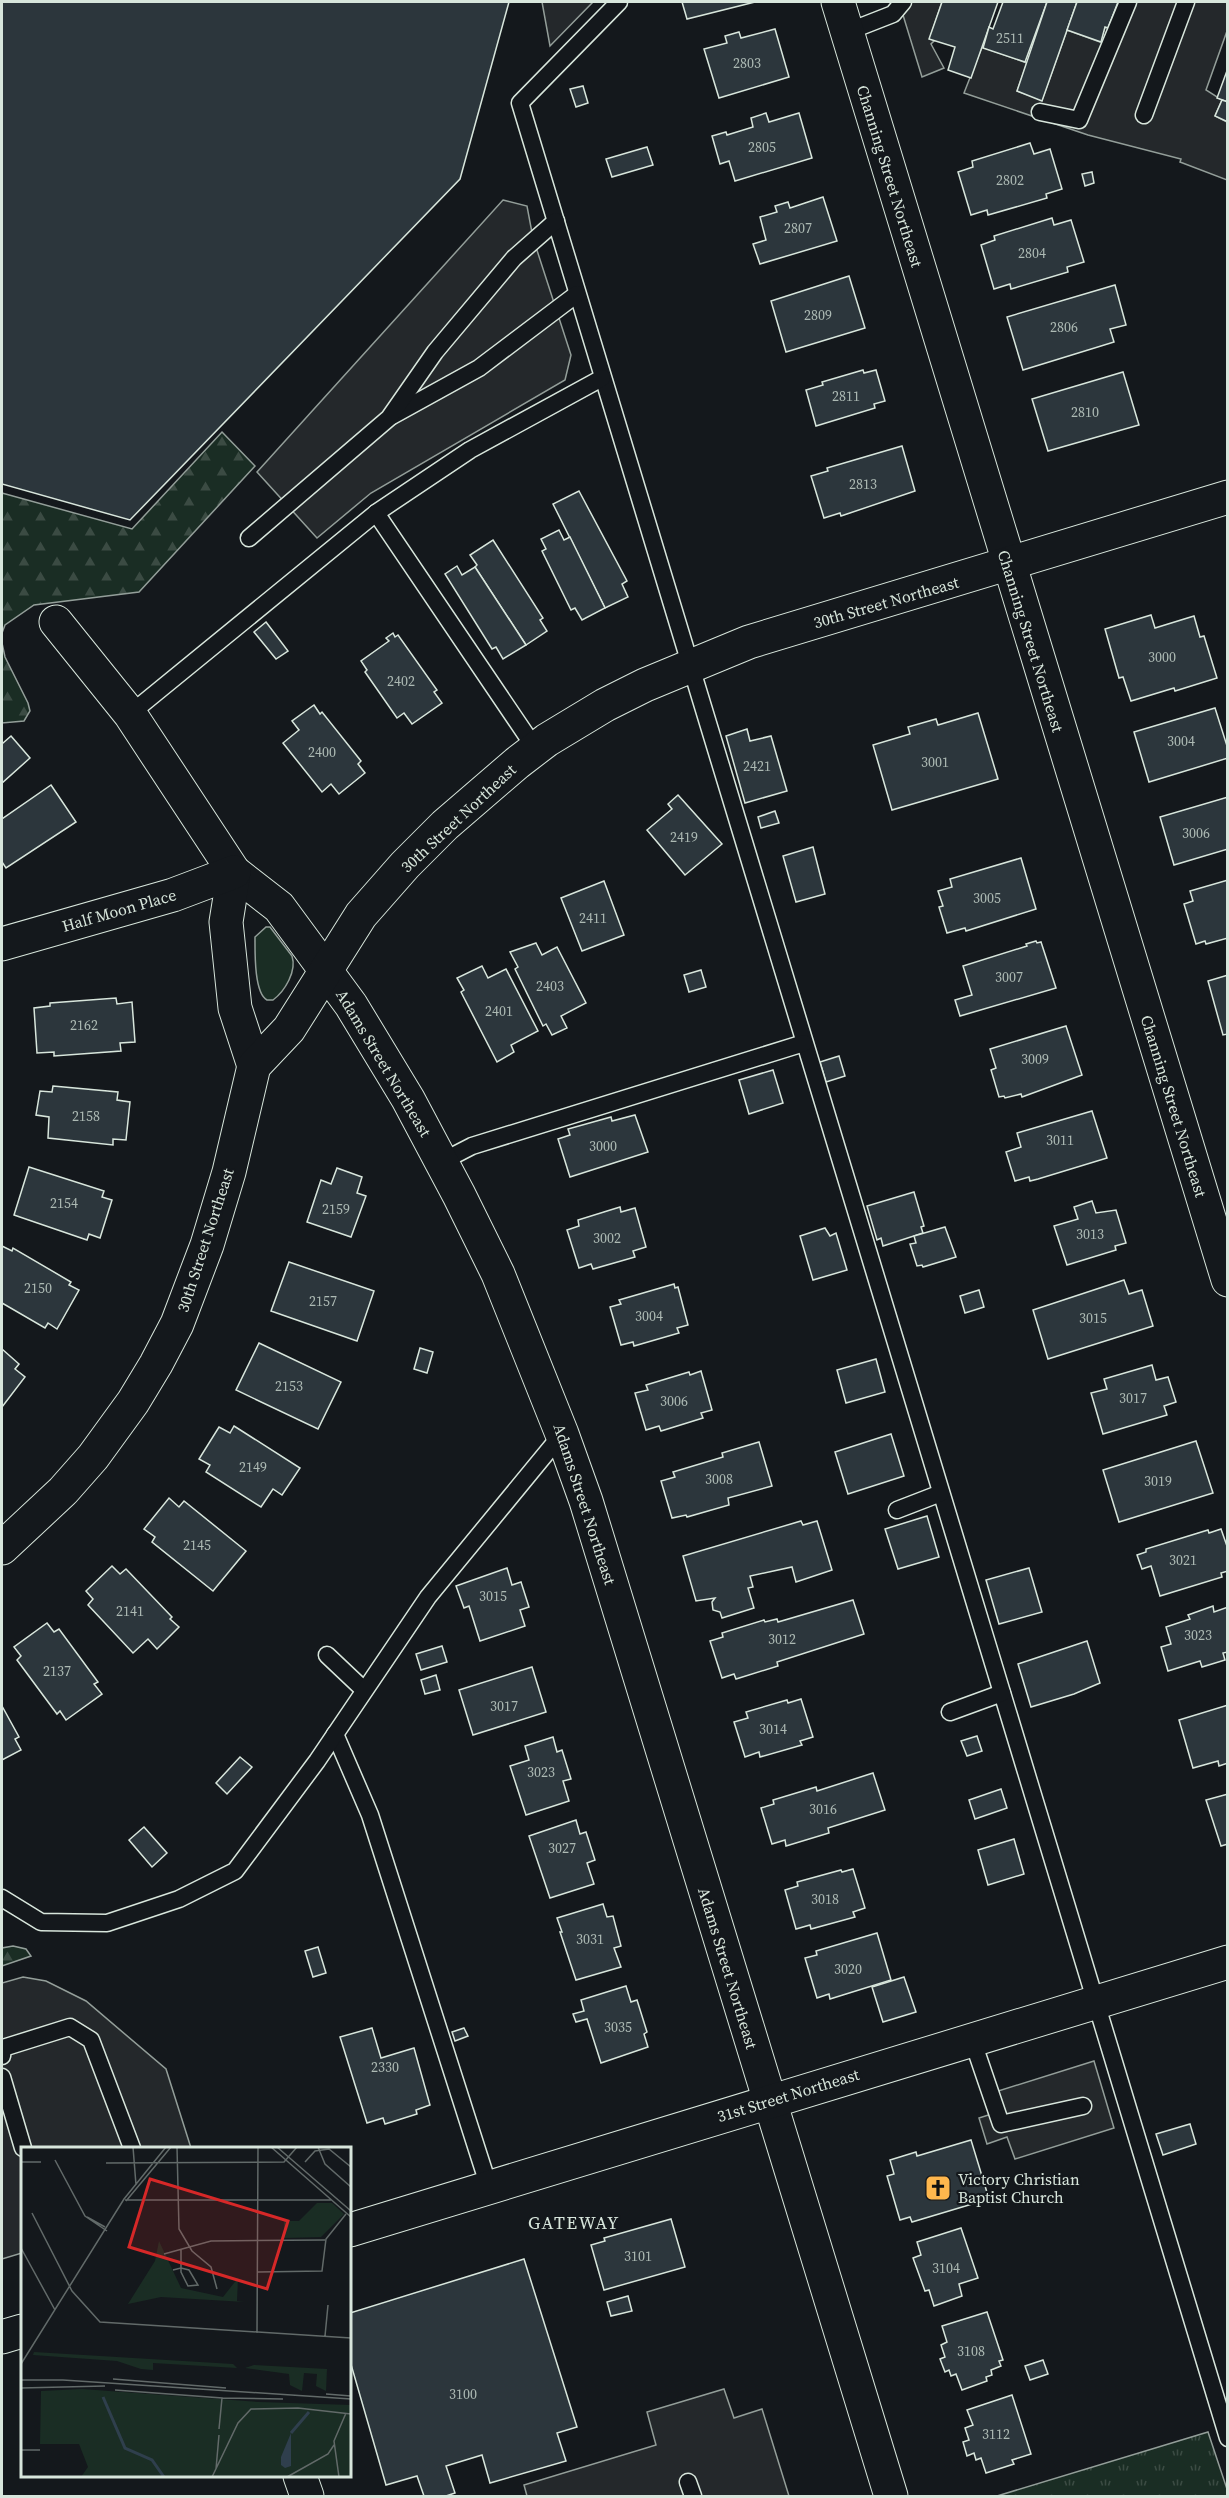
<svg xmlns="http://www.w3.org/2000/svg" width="1229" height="2498" viewBox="0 0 1229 2498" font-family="'Source Serif 4',serif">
  <defs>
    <pattern id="forest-firs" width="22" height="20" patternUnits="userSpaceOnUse" patternTransform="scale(1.5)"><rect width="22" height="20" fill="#1a2d24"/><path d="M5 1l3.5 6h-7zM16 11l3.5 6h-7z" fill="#3b4b43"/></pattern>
    <pattern id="park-tufts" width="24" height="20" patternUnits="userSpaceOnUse" patternTransform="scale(1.5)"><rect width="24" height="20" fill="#1a2d24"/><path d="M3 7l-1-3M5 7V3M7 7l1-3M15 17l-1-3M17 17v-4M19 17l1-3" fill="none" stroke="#3b4b43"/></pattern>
  </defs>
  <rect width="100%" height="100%" fill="#14181c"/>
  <path fill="#1a2d24" stroke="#939e99" stroke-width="1.5" d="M266 927H270L292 956C297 971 285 991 273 1000H267C254 993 255 952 255 937Z"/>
  <g fill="url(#forest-firs)" stroke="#939e99" stroke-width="1.5">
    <polygon points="222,432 255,466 139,592 34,605 5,625 2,633 2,493 132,529"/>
    <polygon points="2,643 5,657 28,703 30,711 24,721 2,723"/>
    <polygon points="13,1946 26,1949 31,1956 2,1966 2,1948"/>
  </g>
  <polygon fill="url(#park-tufts)" stroke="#939e99" stroke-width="1.5" points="1208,2432 1227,2489 1227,2496 997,2496"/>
  <g fill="#24282b" stroke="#939e99" stroke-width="1.5">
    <polygon points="542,2 593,2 550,46"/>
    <polygon points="899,2 942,2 930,38 935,40 931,44 944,68 922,77"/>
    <polygon points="1118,2 1227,2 1227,31 1206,90 1222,100 1215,116 1227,122 1227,180 1180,162 1181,159 1088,135 964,93 982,47 1027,63 1017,91 1042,100 1067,30 1100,42 1105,27 1109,28"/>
    <polygon points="503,200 527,206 533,238 571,355 565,380 371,493 317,538 257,472"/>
    <polygon points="23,1977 46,1981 86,2001 166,2069 191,2148 22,2148 22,2253 2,2259 2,1983"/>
    <polygon points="1094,2061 1114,2128 1015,2159 1007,2137 987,2144 979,2118 998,2112 995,2092"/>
    <polygon points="724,2389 734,2418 762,2409 789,2496 527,2496 524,2485 656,2445 647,2412"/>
  </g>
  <g fill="#2c363c" stroke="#d8e6dc" stroke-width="1.5">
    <polygon points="2,2 509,2 460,179 130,520 2,484"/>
    <polygon points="682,2 755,2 687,19"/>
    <polygon points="942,2 998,2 971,78 948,70 955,47 929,39"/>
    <polygon points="1003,2 1047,2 1025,62 983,48 989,27 993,29"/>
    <polygon points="1047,2 1077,2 1042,101 1017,91"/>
    <polygon points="1077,2 1118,2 1108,28 1105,27 1101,42 1067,30"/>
    <polygon points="775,29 789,77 719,98 704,49 727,43 725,36 739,32 741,38"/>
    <polygon points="1228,68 1228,102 1217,98"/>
    <polygon points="583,86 588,103 576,107 570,89"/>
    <polygon points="1222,100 1228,102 1228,122 1215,116"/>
    <polygon points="766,113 769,122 799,113 812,158 735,181 729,161 720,164 712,136 726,132 727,135 753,127 751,118"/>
    <polygon points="1030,143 1034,154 1050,149 1062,189 1046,194 1047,198 988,215 987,210 971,215 958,172 973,167 972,161"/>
    <polygon points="647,147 653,165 612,177 606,159"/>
    <polygon points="1092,172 1094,183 1085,186 1082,174"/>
    <polygon points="823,197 837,241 760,264 753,244 766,240 760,217 777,212 775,206 788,202 790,208"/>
    <polygon points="1052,218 1054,225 1071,220 1084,262 1067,267 1068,272 1011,289 1010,284 994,289 981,245 995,240 994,236"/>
    <polygon points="849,276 865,328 786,352 771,301"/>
    <polygon points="1115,285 1126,325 1110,329 1114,342 1023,370 1007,317"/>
    <polygon points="863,370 864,373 876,370 885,401 874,404 875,408 816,426 806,390 823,385 822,382"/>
    <polygon points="1123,372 1139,425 1048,451 1032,399"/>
    <polygon points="902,446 915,491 841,516 840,513 824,518 811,476 828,471 827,468"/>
    <polygon points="579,491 627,581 622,584 628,597 605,608 553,504"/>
    <polygon points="559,530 564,540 570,537 605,608 582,620 575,608 571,610 542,551 546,549 541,539"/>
    <polygon points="493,540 543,618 540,620 547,631 526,645 475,567 477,565 470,555"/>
    <polygon points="457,566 462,575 475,567 526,645 503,659 496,647 492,649 445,574"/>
    <polygon points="1151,615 1155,628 1194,616 1200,637 1204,636 1217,678 1175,691 1174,688 1131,701 1123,677 1119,678 1105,629"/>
    <polygon points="266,622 288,651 276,659 254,632"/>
    <polygon points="393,633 395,637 398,635 437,690 434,692 442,703 412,724 404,713 397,718 365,672 367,670 361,661 389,641 386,638"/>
    <polygon points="314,705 320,714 322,712 361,761 358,764 365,773 339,794 331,784 322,792 283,743 299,730 292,721"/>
    <polygon points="1215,708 1228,749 1228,758 1149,782 1134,732"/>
    <polygon points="978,713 998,779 892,810 873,745 910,734 908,727 936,719 938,725"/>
    <polygon points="747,729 750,741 771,736 787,791 745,803 726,736"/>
    <polygon points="11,736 30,758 2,783 2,742 3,743"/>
    <polygon points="51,785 76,822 6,868 2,862 2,819"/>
    <polygon points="678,795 722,844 685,875 647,830 672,809 668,804"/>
    <polygon points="1228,797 1228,849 1174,865 1160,817"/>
    <polygon points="775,811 779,823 761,828 758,817"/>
    <polygon points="813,847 825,894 796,902 783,856"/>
    <polygon points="1021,858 1036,909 966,931 965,928 947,933 939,907 943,906 938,891 952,887 950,879"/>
    <polygon points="1228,880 1228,938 1206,944 1205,941 1196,944 1184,904 1193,901 1190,891"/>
    <polygon points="604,881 624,935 582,951 561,898"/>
    <polygon points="1036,941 1037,943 1041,942 1056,988 960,1016 955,1000 972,995 963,966 1027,946 1026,944"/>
    <polygon points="536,943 542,955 557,947 586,1003 561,1016 567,1028 552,1035 546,1024 543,1026 515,969 518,967 510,952"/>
    <polygon points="482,966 488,978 506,969 538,1031 511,1045 514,1052 497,1062 461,992 464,990 457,978"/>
    <polygon points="701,970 706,987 689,992 684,975"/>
    <polygon points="1228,975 1228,1034 1223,1035 1208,981"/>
    <polygon points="116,998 117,1004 132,1002 135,1042 120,1043 121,1051 54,1056 54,1052 37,1053 34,1008 50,1006 50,1003"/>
    <polygon points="1066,1026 1082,1075 1022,1097 1021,1094 1005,1098 1004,1096 999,1097 991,1070 996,1068 990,1049"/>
    <polygon points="839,1056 845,1076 826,1082 820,1062"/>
    <polygon points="773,1070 783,1103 749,1114 739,1080"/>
    <polygon points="53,1086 118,1092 117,1100 130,1102 126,1140 113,1139 113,1145 48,1138 49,1117 36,1115 40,1091 52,1092"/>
    <polygon points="1092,1111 1107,1158 1038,1179 1030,1181 1029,1177 1015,1181 1006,1152 1021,1147 1017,1133"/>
    <polygon points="635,1115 648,1152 570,1177 558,1139 570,1135 568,1129 611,1117 612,1121"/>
    <polygon points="29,1167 104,1191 102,1197 112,1200 100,1238 89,1234 87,1240 14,1215"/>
    <polygon points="337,1168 362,1177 357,1193 366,1196 351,1237 307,1222 321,1180 331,1184"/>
    <polygon points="914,1192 924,1226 921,1227 923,1233 883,1246 881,1238 877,1240 867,1206"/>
    <polygon points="1092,1201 1096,1213 1116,1210 1126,1243 1115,1246 1116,1250 1067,1265 1054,1226 1078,1219 1074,1207"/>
    <polygon points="620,1207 621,1212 635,1208 646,1247 633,1251 635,1257 593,1269 591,1264 579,1268 567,1230 579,1226 578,1220"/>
    <polygon points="945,1227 956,1257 923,1267 922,1265 917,1266 910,1244 916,1243 914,1236"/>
    <polygon points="825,1228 830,1236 836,1233 847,1270 813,1280 800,1236"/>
    <polygon points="2,1246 12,1251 13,1248 71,1282 69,1285 79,1290 57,1329 48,1323 45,1328 2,1303"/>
    <polygon points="289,1262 374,1291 357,1341 271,1311"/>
    <polygon points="1124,1280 1129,1294 1142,1290 1153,1326 1048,1359 1033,1310"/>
    <polygon points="674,1284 675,1288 678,1287 688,1325 677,1328 679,1333 634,1346 633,1342 621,1345 610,1307 621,1304 619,1300"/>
    <polygon points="979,1290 984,1307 965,1313 960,1296"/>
    <polygon points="259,1343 341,1382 318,1429 236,1390"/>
    <polygon points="420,1348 433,1352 427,1373 414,1369"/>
    <polygon points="2,1349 19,1364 15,1369 25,1377 2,1407"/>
    <polygon points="876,1359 885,1392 846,1403 837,1370"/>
    <polygon points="1152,1365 1156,1380 1168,1377 1176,1402 1164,1406 1167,1415 1103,1434 1091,1393 1107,1389 1104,1379"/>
    <polygon points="701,1371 712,1410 701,1413 703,1418 661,1431 659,1426 646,1430 635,1393 648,1390 646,1385 689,1372 690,1375"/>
    <polygon points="234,1426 300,1468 282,1495 273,1489 261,1507 206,1472 210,1465 199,1459 219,1427 230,1433"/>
    <polygon points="891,1434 904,1476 848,1494 835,1452"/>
    <polygon points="1196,1441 1213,1493 1119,1522 1103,1470"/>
    <polygon points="759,1442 772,1486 728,1498 729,1505 687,1517 686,1515 672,1518 661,1481 675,1477 673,1472 723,1457 722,1453"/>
    <polygon points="169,1498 179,1507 184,1501 246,1551 213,1591 152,1542 155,1537 144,1529"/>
    <polygon points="927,1516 939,1557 898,1569 885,1529"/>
    <polygon points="801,1521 803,1525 817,1521 832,1570 796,1582 792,1567 750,1576 753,1587 748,1588 754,1608 722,1618 720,1612 713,1610 712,1602 715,1598 696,1601 683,1556"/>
    <polygon points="1221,1529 1228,1549 1228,1571 1221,1573 1222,1577 1160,1596 1151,1566 1142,1569 1137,1555 1146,1552 1146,1549 1208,1530 1209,1533"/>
    <polygon points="112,1566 120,1574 126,1569 172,1617 170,1619 179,1627 157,1649 148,1639 133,1653 88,1605 93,1599 86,1591"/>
    <polygon points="507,1568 512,1585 521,1582 529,1607 520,1610 525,1626 480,1641 469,1606 464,1608 456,1586"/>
    <polygon points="1029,1568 1042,1612 999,1624 986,1580"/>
    <polygon points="853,1600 864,1634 777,1662 778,1666 736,1679 734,1674 722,1678 710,1641 723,1637 722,1633 764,1620 765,1622 777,1619 778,1622"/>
    <polygon points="1213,1606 1214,1612 1228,1607 1228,1652 1223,1653 1225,1660 1202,1667 1200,1661 1168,1671 1161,1647 1171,1644 1166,1627 1190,1619 1188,1615"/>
    <polygon points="47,1623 54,1632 59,1629 98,1682 94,1684 102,1694 66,1720 60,1711 57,1714 17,1660 21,1656 14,1647"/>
    <polygon points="1087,1641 1100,1683 1074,1694 1031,1707 1018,1664"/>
    <polygon points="442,1646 447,1662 421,1670 416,1654"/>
    <polygon points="532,1667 546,1712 473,1735 459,1690"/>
    <polygon points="436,1675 440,1690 425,1694 421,1680"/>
    <polygon points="801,1699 813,1737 800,1741 802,1745 760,1757 759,1752 745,1757 734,1722 748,1718 746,1712 787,1700 788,1703"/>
    <polygon points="1228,1705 1228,1763 1219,1766 1218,1761 1193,1768 1179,1720"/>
    <polygon points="2,1706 19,1737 15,1739 21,1750 2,1760"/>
    <polygon points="977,1736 982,1751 967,1756 961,1741"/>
    <polygon points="553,1737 557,1752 562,1750 571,1779 563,1781 569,1801 526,1815 510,1766 529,1760 525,1746"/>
    <polygon points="240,1757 252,1767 227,1794 216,1783"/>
    <polygon points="873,1773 885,1810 828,1828 829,1833 786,1846 785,1840 772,1844 761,1808 774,1804 773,1800 816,1787 817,1791"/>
    <polygon points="1001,1789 1007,1808 975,1819 969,1800"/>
    <polygon points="1228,1794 1228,1844 1221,1846 1206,1800"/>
    <polygon points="576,1820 580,1834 586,1832 595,1860 587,1863 594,1884 550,1898 529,1836"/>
    <polygon points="144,1827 167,1853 152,1867 129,1840"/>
    <polygon points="1014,1839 1024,1874 988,1885 978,1850"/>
    <polygon points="853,1869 865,1908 853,1912 855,1917 811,1929 810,1925 796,1929 785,1890 798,1886 797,1882 841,1870 842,1872"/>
    <polygon points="603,1904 607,1917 613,1916 621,1946 614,1948 621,1967 576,1980 560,1932 562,1932 557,1918"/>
    <polygon points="877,1933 891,1980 830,1999 829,1994 817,1998 805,1958 817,1955 816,1951"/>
    <polygon points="318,1947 326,1973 313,1977 305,1951"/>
    <polygon points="904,1977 916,2012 883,2022 872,1987"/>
    <polygon points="626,1986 631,2002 637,2000 647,2032 644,2034 648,2047 601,2063 587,2019 576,2022 573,2014 584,2011 581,2000"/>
    <polygon points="372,2028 381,2058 414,2048 430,2105 416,2110 417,2114 385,2124 383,2118 367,2123 340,2037"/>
    <polygon points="464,2028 468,2036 455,2041 452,2032"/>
    <polygon points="1190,2124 1196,2144 1163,2155 1156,2134"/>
    <polygon points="971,2140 989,2199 912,2222 910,2217 900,2220 887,2176 894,2174 890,2160 916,2152 917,2156"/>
    <polygon points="671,2219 685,2267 604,2290 591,2245 605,2241 604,2238"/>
    <polygon points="961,2228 978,2278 959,2284 962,2296 934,2306 929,2290 925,2291 913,2258 921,2255 917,2242"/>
    <polygon points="524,2259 577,2427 557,2433 566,2461 490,2483 482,2455 446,2466 455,2493 446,2496 424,2496 417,2476 386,2485 350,2361 350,2313"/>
    <polygon points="628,2296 632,2311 611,2316 607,2302"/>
    <polygon points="987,2312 1003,2360 999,2361 1001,2366 991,2370 992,2375 986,2377 987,2381 962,2390 956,2374 951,2376 949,2370 945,2372 940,2359 945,2357 941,2345 947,2342 942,2326"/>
    <polygon points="1043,2360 1048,2374 1030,2380 1025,2366"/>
    <polygon points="1012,2395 1031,2454 1012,2460 1014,2464 986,2473 981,2458 976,2460 974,2453 967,2456 963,2442 969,2440 965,2428 973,2425 967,2410"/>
  </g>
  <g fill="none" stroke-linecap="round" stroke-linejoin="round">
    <g stroke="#d8e6dc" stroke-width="19">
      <g id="service">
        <polyline points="619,2 520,103 1228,2438"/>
        <polyline points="847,32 893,14 903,2"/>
        <polyline points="1040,112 1079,120 1128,2"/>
        <polyline points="1144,115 1186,2"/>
        <polyline points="392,416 479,368 577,294"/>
        <polyline points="376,513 535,748"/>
        <polyline points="249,538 389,418 435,352 514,258 556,221"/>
        <polyline points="130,714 376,513 470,450 602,378"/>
        <polyline points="441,1162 472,1146 804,1043"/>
        <polyline points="897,1510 941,1493"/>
        <polyline points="327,1655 364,1690"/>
        <polyline points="950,1712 1002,1693"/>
        <polyline points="335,1734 370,1815 489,2187"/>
        <polyline points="2,1898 41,1922 107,1923 179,1899 235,1871 317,1761 428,1597 562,1434"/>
        <polyline points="972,2039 1001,2124 1083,2106"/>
        <polyline points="2,2056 3,2048 70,2027 91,2040 132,2148"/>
        <polyline points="2,2077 23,2148"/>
        <polyline points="688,2482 693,2496"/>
      </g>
    </g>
    <g stroke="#d8e6dc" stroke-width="35">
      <g id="minor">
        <polyline points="838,2 1228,1280"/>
        <polyline points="56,622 130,714 234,872 279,907 351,1005 408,1099 459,1195 498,1274 562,1434 586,1501 891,2496"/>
        <polyline points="234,872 226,922 235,1008 254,1066"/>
        <polyline points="2,944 173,895 234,872"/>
        <polyline points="2,1548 63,1491 93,1457 133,1402 156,1364 177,1324 207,1245 229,1172 254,1066 289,1029 361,915 405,865 445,825 517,763 547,740 605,705 645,685 749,642 1228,497"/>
        <polyline points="350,2230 1228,1962"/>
        <polyline points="2,2337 22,2331"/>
        <polyline points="300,2476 307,2496"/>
      </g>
    </g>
    <use href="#service" stroke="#14181c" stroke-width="16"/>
    <use href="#minor" stroke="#14181c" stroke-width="33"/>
  </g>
  <defs>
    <g id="church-square" transform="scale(1.35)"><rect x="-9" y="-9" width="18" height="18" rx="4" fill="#ffb74d" stroke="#14181c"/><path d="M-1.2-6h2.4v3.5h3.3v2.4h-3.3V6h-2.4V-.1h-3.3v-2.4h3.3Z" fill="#111"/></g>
  </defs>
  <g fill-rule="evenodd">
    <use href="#church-square" x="938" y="2188"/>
  </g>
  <g text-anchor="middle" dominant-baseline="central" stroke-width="4.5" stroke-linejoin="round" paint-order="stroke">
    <g font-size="14" fill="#adbab4">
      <text x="1010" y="38">2511</text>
      <text x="747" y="63">2803</text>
      <text x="762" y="147">2805</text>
      <text x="1010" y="180">2802</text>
      <text x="798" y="228">2807</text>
      <text x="1032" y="253">2804</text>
      <text x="818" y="315">2809</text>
      <text x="1064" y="327">2806</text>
      <text x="846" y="396">2811</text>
      <text x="1085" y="412">2810</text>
      <text x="863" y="484">2813</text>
      <text x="1162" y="657">3000</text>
      <text x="401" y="681">2402</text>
      <text x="1181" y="741">3004</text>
      <text x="322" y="752">2400</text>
      <text x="935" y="762">3001</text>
      <text x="757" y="766">2421</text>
      <text x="1196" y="833">3006</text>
      <text x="684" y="837">2419</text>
      <text x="987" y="898">3005</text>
      <text x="593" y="918">2411</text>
      <text x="1009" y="977">3007</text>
      <text x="550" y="986">2403</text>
      <text x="499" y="1011">2401</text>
      <text x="84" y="1025">2162</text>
      <text x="1035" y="1059">3009</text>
      <text x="86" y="1116">2158</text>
      <text x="1060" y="1140">3011</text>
      <text x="603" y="1146">3000</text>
      <text x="64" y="1203">2154</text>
      <text x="336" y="1209">2159</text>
      <text x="1090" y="1234">3013</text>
      <text x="607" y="1238">3002</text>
      <text x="38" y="1288">2150</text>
      <text x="323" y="1301">2157</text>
      <text x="649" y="1316">3004</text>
      <text x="1093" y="1318">3015</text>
      <text x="289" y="1386">2153</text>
      <text x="1133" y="1398">3017</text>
      <text x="674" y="1401">3006</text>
      <text x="253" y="1467">2149</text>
      <text x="719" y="1479">3008</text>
      <text x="1158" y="1481">3019</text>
      <text x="197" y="1545">2145</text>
      <text x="1183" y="1560">3021</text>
      <text x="493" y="1596">3015</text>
      <text x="130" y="1611">2141</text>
      <text x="1198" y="1635">3023</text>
      <text x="782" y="1639">3012</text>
      <text x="57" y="1671">2137</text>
      <text x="504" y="1706">3017</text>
      <text x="773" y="1729">3014</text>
      <text x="541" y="1772">3023</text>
      <text x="823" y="1809">3016</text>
      <text x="562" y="1848">3027</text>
      <text x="825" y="1899">3018</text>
      <text x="590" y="1939">3031</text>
      <text x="848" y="1969">3020</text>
      <text x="618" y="2027">3035</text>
      <text x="385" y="2067">2330</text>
      <text x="638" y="2256">3101</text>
      <text x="946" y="2268">3104</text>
      <text x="971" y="2351">3108</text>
      <text x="463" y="2394">3100</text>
      <text x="996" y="2434">3112</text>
    </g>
    <g font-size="16" fill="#d8e6dc" stroke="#14181c">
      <text transform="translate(890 176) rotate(73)">Channing Street Northeast</text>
      <text transform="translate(886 602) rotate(-16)">30th Street Northeast</text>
      <text transform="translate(1031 641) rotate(73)">Channing Street Northeast</text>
      <text transform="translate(458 818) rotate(-43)">30th Street Northeast</text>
      <text transform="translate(119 910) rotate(-16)">Half Moon Place</text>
      <text transform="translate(384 1063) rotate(59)">Adams Street Northeast</text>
      <text transform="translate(1174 1106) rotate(73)">Channing Street Northeast</text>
      <text transform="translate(205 1240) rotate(-72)">30th Street Northeast</text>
      <text transform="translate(585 1504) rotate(72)">Adams Street Northeast</text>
      <text transform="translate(728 1968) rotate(73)">Adams Street Northeast</text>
      <text transform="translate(788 2095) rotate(-17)">31st Street Northeast</text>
    </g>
    <g font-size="16" fill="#d8e6dc" stroke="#14181c" text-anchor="start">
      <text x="958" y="2179">Victory Christian<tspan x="958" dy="18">Baptist Church</tspan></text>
    </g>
    <g font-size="18" letter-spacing="1.5" fill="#d8e6dc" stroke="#14181c">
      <text x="574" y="2222">GATEWAY</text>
    </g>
  </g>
  <g transform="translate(21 2147)">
    <rect width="330" height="330" fill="#14181c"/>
    <path d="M138 94 160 141 202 150 217 131 216 154 224 155 140 150 107 157 134 114ZM13 205 212 217 216 221 132 216V223L120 222 96 214 12 208ZM233 218 306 222 305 244 295 239 296 227 283 226 281 244 269 238 268 227 224 221Z" fill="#1a2d24"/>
    <path d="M296 56H311L323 67 300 90 263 91V74H278ZM61 242 238 255 330 258V330H60L67 320 58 297H19L20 244Z" fill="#1a2d24"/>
    <path d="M270 286V319L264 321 260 318V310Z" fill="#2f3f4d"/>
    <path fill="none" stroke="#2f3f4d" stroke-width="3" d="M82 250 104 301 131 313 143 330M270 286 288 265"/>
    <path fill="none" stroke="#626a69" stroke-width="1.5" d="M112 0 115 38M156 0 158 82 171 104 190 120 196 142M250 0 330 70M256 0 330 64M297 0 304 17 330 40M34 13 64 69 86 84M0 15H20M284 15 294 4 308 2 330 20M85 16 263 15 276 0M104 53H311M105 54 150 0M11 66 51 144 79 175 330 191M66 70 84 80M0 101 34 163M143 107 190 94 304 93M152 123 160 121 168 123 177 138 167 139 160 125V102M237 125 301 124 305 92 325 67M236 186 237 0M304 189 307 158M0 217 103 52 145 0M92 232 205 241M0 233H42L330 252M0 241 84 239M94 243 201 251 198 282M305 247 330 249M201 251 262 252M0 303H19M195 322 198 288M191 330 217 276 230 262 277 261 330 267M266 330 307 307 313 298M318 330 313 294 325 266"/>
    <path fill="#d62828" fill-opacity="0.15" stroke="#d62828" stroke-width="3" d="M129 32 267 74 246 142 108 100Z"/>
    <rect width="330" height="330" fill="none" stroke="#d8e6dc" stroke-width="3"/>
  </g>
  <rect width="1229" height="2498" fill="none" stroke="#d8e6dc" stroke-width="6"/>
</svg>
